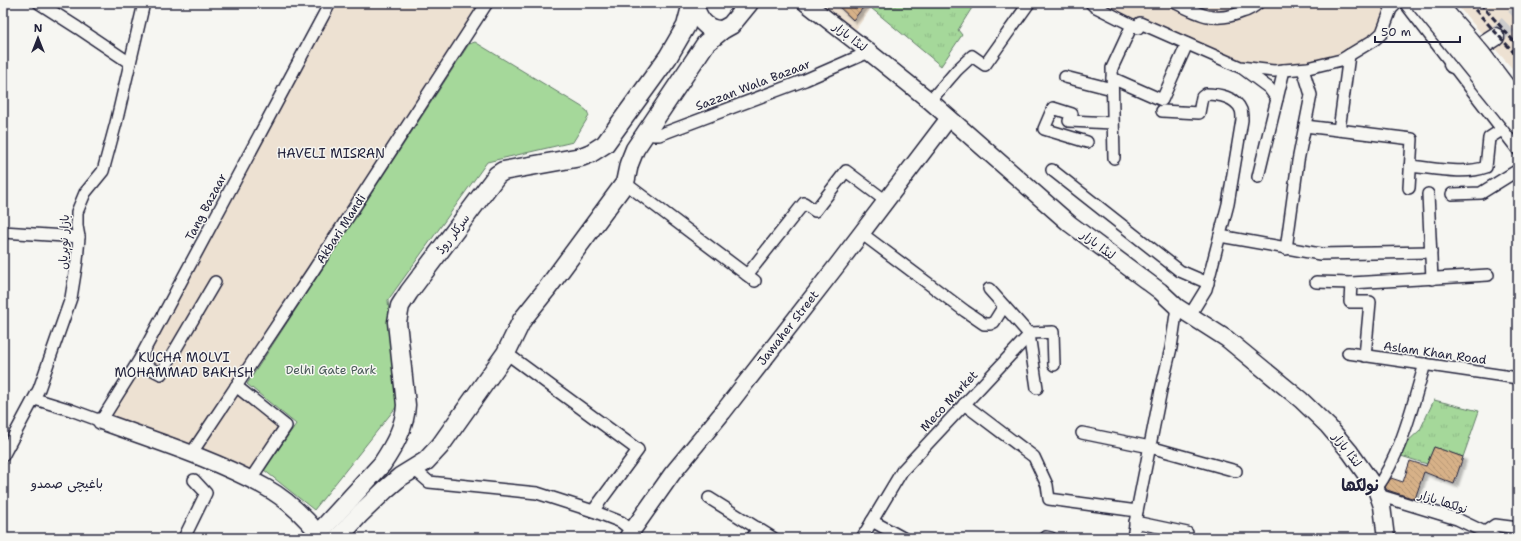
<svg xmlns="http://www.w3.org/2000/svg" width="1521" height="541" viewBox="0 0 1521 541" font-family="'Shantell Sans','Playpen Sans Arabic',sans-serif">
  <defs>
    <pattern id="grass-tufts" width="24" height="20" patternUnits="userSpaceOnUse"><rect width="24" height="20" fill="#a5d89a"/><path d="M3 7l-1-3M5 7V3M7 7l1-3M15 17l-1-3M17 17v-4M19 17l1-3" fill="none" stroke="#8eb986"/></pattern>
    <pattern id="building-back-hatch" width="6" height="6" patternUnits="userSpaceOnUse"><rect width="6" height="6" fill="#d7b188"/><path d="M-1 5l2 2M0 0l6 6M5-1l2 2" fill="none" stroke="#b89876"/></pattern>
    <filter id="shadow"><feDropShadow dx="3.5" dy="3.5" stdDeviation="1" flood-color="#0004"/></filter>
  </defs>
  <rect width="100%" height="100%" fill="#f6f6f2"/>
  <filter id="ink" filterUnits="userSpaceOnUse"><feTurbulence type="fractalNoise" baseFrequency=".025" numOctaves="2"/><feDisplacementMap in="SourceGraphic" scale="8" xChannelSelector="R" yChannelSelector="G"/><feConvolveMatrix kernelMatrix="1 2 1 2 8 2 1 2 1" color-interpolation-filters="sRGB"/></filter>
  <g filter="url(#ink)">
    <g fill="#ede1d2">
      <polygon points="329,3 491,3 237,386 286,426 250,480 101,421"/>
      <polygon points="810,3 875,3 851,36"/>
      <polygon points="1091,3 1393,3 1374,40 1308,68 1242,67"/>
      <polygon points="1455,3 1518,3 1518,75"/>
    </g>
    <g fill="url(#grass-tufts)" stroke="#647d6a">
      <polygon points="875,3 975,3 958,30 962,35 941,66 871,8"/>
      <polygon points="1434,400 1479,411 1463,457 1434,447 1427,464 1401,456 1406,443 1420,430"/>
    </g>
    <polygon fill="#a5d89a" stroke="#647d6a" points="475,42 582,107 587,111 589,116 573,142 487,162 388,300 397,406 314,510 264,470 296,424 247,384 469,44"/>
    <g fill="url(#building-back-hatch)" stroke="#22223b" filter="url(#shadow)">
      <polygon points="835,3 867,3 853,20"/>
      <polygon points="1434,447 1463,457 1454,484 1424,472 1415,499 1387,490 1385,487 1391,478 1403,482 1410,461 1426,466"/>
    </g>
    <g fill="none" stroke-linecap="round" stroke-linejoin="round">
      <polyline stroke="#cccccd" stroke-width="18" stroke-dasharray="18 9" stroke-linecap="butt" points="1495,37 1518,15"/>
      <g stroke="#22223b" stroke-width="14">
        <g id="street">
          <polyline points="39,3 78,28 130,63"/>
          <polyline points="1091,3 1094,6 1138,28 1140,23 1240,67 1274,71 1284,70 1308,68 1341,60 1374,40 1382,33 1391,9 1397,3"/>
          <path d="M1176 3C1200 15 1216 23 1242 12 1249 10 1253 8 1258 3"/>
          <polyline points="1405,3 1518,150"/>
          <polyline points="1242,68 1269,88 1277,99"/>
          <polyline points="1065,77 1112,89"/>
          <polyline points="1112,78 1162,100 1187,44"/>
          <polyline points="930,101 957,70 972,56 985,65 1029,3"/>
          <path d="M1162 111 1199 113 1202 97 1206 94C1218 94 1236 97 1241 110 1242 113 1242 117 1242 120L1228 204 1206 289 1190 315"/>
          <polyline points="1305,126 1412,139 1409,188"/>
          <polyline points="1339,130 1349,55"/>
          <polyline points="646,131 654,135 659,135 805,80 869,52"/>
          <polyline points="1087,142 1044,129 1053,108 1072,114 1069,121 1113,123"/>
          <polyline points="1114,158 1112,68 1132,25"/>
          <path d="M1410 166C1433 168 1465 175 1486 167L1489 138 1503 129"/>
          <polyline points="1052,170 1180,271 1208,283"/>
          <polyline points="1258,177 1284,70"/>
          <polyline points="625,183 755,281"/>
          <polyline points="1428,194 1432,279"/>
          <polyline points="1452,194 1481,193 1518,170"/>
          <polyline points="3,232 79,237"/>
          <polyline points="861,233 965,311 984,324 990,324 994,322 1004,306"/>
          <polyline points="1220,236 1320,254 1431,252"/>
          <polyline points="1286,249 1298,161 1311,95 1303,69"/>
          <polyline points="747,275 804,203 815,211 846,171 886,201"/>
          <polyline points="1316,282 1351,283 1488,275"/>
          <polyline points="1351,283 1350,302 1370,302 1365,356"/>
          <polyline points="989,289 1029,334 1037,388"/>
          <polyline points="506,353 638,450 593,511"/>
          <polyline points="1348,353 1518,378"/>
          <polyline points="138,362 161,374 215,282"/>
          <polyline points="236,386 286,426 250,480"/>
          <polyline points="35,399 71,410 101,421 138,362 330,3"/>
          <polyline points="964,404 1034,457 1047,485 1049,499 1137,511 1133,538"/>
          <polyline points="1082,433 1150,447 1236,471"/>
          <polyline points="191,454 313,271 487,3"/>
          <polyline points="3,456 39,389 71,298 77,261 79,237 77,226 77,212 85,193 103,171 116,123 144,3"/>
          <polyline points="414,469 429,482 537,493 593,511 621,522 631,530"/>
          <path d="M1376 489C1402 453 1412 406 1425 364"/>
          <polyline points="1378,495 1457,519 1497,538"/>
          <polyline points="709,498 773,538"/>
          <polyline points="1137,511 1161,390 1171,348 1177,307"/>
          <polyline points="872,521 903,538"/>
          <polyline points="1135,522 1187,533 1185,538"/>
          <polyline points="1485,532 1495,525 1518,528"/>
          <polyline points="1046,537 1051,538"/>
          <polyline points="184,538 206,493 194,480"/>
          <polyline points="752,538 758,528"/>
          <polyline points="862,538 902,471 1031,333 1053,332 1054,365"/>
        </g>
      </g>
      <g stroke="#22223b" stroke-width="19">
        <g id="secondary">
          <polyline points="806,3 869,52 930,101 1070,224 1160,291 1177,307 1227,339 1301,400 1328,426 1350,452 1376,489 1382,506 1386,538"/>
          <path d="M101 421C156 441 214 459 265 487 285 498 304 516 318 533"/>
          <polyline points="627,538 672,474 723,412 838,264 949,118"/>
        </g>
      </g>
      <g stroke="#22223b" stroke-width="21">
        <g id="primary">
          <path d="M694 3C697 17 705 31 722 30"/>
          <polyline points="1453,64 1495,37"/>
          <path d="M314 538 382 464C394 446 405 427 406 405L397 322 400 306 409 292 497 175 503 171 581 157 591 153 605 144 668 57 686 26 692 3"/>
          <polyline points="338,538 360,514 386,489 400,477 426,461 440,446 506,353 522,320 546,290 625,183 629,164 635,149 706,43 722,30 731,25 749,3"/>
        </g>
      </g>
      <use href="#street" stroke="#f6f6f2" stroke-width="11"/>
      <use href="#secondary" stroke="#f6f6f2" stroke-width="16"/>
      <use href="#primary" stroke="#f6f6f2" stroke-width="18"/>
      <g stroke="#22223b" stroke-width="3" stroke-dasharray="6 3" stroke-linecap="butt">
        <polyline points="1469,3 1518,57"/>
        <polyline points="1480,3 1518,46"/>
      </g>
      <g stroke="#22223b" stroke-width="21" stroke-linecap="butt">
        <g id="primary-bridge">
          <polyline points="1420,3 1518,124"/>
          <polyline points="1437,3 1481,54 1518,103"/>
        </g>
      </g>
      <use href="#primary-bridge" stroke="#f6f6f2" stroke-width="18"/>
    </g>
  </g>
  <g text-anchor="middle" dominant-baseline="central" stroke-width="3" stroke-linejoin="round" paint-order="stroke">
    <g font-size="12" fill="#22223b" stroke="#f6f6f2">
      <text transform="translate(850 37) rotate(38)">لنڈا بازار</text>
      <text transform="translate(753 85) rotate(-21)">Sazzan Wala Bazaar</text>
      <text transform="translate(206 207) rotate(-62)">Tang Bazaar</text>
      <text transform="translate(341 229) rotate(-57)">Akbari Mandi</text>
      <text transform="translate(453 234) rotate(-53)">سرکلر روڈ</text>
      <text transform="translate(64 242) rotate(-88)">بازار نوہریاں</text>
      <text transform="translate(1098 245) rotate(37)">لنڈا بازار</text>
      <text transform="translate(788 328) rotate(-52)">Jawaher Street</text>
      <text transform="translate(1435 353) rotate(8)">Aslam Khan Road</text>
      <text transform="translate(949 401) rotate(-47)">Meco Market</text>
      <text transform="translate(1347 450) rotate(53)">لنڈا بازار</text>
      <text transform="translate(1443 502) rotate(18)">نولکھا بازار</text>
    </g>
    <g font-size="12" fill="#495958" stroke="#f6f6f2">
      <text x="331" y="370">Delhi Gate Park</text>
    </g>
    <g font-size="13" fill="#22223b" stroke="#f6f6f2">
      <text x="331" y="153">HAVELI MISRAN</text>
      <text x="184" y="357">KUCHA MOLVI<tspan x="184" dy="15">MOHAMMAD BAKHSH</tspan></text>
      <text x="67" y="483">باغیچی صمدو</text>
    </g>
    <g font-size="16" font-weight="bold" fill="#22223b" stroke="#f6f6f2">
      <text x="1360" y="485">نولکھا</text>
    </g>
  </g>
  <rect width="1521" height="541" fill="none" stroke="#f6f6f2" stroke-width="16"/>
  <rect x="8" y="8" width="1505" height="525" fill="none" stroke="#22223b" stroke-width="1.5" filter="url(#ink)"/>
  <g transform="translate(38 38)" stroke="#f6f6f2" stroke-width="3" paint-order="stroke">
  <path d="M0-3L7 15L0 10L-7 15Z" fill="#22223b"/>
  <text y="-6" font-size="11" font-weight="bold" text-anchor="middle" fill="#22223b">N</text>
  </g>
  <path d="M1375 36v6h85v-6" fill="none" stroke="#22223b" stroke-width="2"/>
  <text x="1381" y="36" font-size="12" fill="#22223b" stroke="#f6f6f2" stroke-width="3" paint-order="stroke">50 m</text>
</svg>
